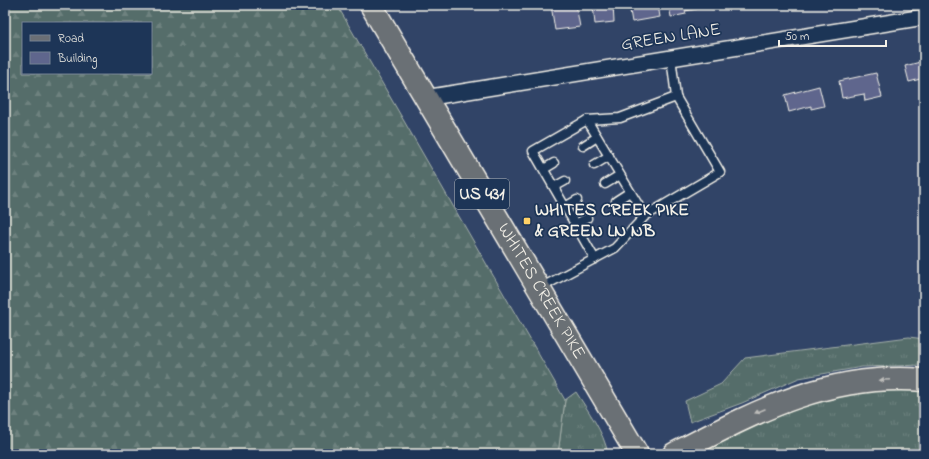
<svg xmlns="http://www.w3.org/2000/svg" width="929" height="459" viewBox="0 0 929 459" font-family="'Indie Flower',sans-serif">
  <defs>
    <pattern id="grass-tufts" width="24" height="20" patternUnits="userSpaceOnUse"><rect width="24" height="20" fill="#556d6a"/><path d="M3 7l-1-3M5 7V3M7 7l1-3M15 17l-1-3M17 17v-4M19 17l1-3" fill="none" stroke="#6e827f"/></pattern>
    <pattern id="forest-firs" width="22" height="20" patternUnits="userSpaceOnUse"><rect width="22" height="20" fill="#556d6a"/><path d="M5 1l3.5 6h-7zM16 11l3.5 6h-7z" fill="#6e827f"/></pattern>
  </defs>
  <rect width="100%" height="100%" fill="#314467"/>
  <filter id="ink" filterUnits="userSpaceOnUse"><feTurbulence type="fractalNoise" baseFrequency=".025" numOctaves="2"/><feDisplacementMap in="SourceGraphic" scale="8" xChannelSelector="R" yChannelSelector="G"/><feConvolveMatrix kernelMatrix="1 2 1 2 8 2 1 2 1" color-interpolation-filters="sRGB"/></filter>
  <g filter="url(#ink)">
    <g fill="url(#grass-tufts)" stroke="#a4afa9">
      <polygon points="909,337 924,339 924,365 862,367 799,378 742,403 690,422 685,401 721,384 745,358"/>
      <polygon points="924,388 924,454 694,454 776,411 865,389"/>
      <path d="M576 392C588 411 604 432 608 454H558L565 400Z"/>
    </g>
    <path fill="url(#forest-firs)" stroke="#a4afa9" fill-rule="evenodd" d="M5 5H337L565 400 558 454H5ZM23 23H151V73H23Z"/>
    <g fill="#5f668d" stroke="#f4f1e8">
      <polygon points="551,5 576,5 580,27 555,30"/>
      <polygon points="593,5 613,5 614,22 595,24"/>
      <polygon points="629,5 658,5 660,17 632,22"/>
      <polygon points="669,5 697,5 697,9 685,11 686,14 671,17"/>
      <polygon points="711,5 735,5 735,6 711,9"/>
      <polygon points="924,61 924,78 909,82 905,66"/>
      <polygon points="876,73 882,97 865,101 864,94 842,98 839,81"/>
      <polygon points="819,86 824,106 811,109 811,106 789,112 785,95"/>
    </g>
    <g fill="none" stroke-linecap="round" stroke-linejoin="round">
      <g stroke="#f4f1e8" stroke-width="11">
        <g id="service">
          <polyline points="587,120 620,118 676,97"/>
          <polyline points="583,146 597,137"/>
          <polyline points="594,165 609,156"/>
          <polyline points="544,169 554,163"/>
          <polyline points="605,184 620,175"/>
          <polyline points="554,187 565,181"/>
          <polyline points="616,201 630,192"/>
          <polyline points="565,207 577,200"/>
          <polyline points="575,224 587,218"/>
          <polyline points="595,259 533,151 587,120 645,216"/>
          <polyline points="540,288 615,248 645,216 720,172 676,97 671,57"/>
        </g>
      </g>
      <g stroke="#f4f1e8" stroke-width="18">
        <polyline id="minor" points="425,98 924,17"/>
      </g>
      <g stroke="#f4f1e8" stroke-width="25">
        <g id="primary">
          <path id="s1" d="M371 5 637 454"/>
        </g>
      </g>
      <g stroke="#f4f1e8" stroke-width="25">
        <path id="motorway" d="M674 454C755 412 828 372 924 380"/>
      </g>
      <use href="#service" stroke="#1d3557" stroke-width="8"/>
      <use href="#minor" stroke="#1d3557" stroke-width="15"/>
      <use href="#primary" stroke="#6b6f75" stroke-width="22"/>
      <use href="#motorway" stroke="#6b6f75" stroke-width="22"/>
    </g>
    <defs><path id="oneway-solid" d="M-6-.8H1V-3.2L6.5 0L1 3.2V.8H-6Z"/></defs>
    <g fill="#bdbdba">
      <use href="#oneway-solid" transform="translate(885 380) rotate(178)"/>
      <use href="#oneway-solid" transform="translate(760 411) rotate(157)"/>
    </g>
  </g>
  <rect fill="#ffd166" stroke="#1d3557" stroke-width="1.5" x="523" y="217" width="8" height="8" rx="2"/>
  <g text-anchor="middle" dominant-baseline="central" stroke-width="3.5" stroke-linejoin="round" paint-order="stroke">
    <rect fill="#1d3557" stroke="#b4b9bc" stroke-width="1" x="455" y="179" width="54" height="30" rx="3"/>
    <g font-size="17" font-weight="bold" fill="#f4f1e8">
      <text x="482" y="194">US 431</text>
    </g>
    <g font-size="18" fill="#f4f1e8" stroke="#1d3557">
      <text transform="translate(671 38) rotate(-9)">GREEN LANE</text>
      <text stroke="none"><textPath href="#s1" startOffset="333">WHITES CREEK PIKE</textPath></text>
    </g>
    <g font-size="18" font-weight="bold" fill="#f4f1e8" stroke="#1d3557" text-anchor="start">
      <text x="535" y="211">WHITES CREEK PIKE<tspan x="535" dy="21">&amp; GREEN LN NB</tspan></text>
    </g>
  </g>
  <rect width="929" height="459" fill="none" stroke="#1d3557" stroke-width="20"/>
  <rect x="10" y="10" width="909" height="439" fill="none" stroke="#f4f1e8" stroke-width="1.5" filter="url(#ink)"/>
  <rect x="22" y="22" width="130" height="52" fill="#1d3557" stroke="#738091"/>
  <rect x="30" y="35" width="20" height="6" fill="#6b6f75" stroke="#738091"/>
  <text x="58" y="42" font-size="12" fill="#f4f1e8">Road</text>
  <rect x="30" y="52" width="20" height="12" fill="#5f668d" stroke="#738091"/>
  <text x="58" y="62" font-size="12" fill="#f4f1e8">Building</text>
  <path d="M779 40v6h107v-6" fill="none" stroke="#f4f1e8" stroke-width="2"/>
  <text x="785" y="40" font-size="12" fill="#f4f1e8" stroke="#1d3557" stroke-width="3" paint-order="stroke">50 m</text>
</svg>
